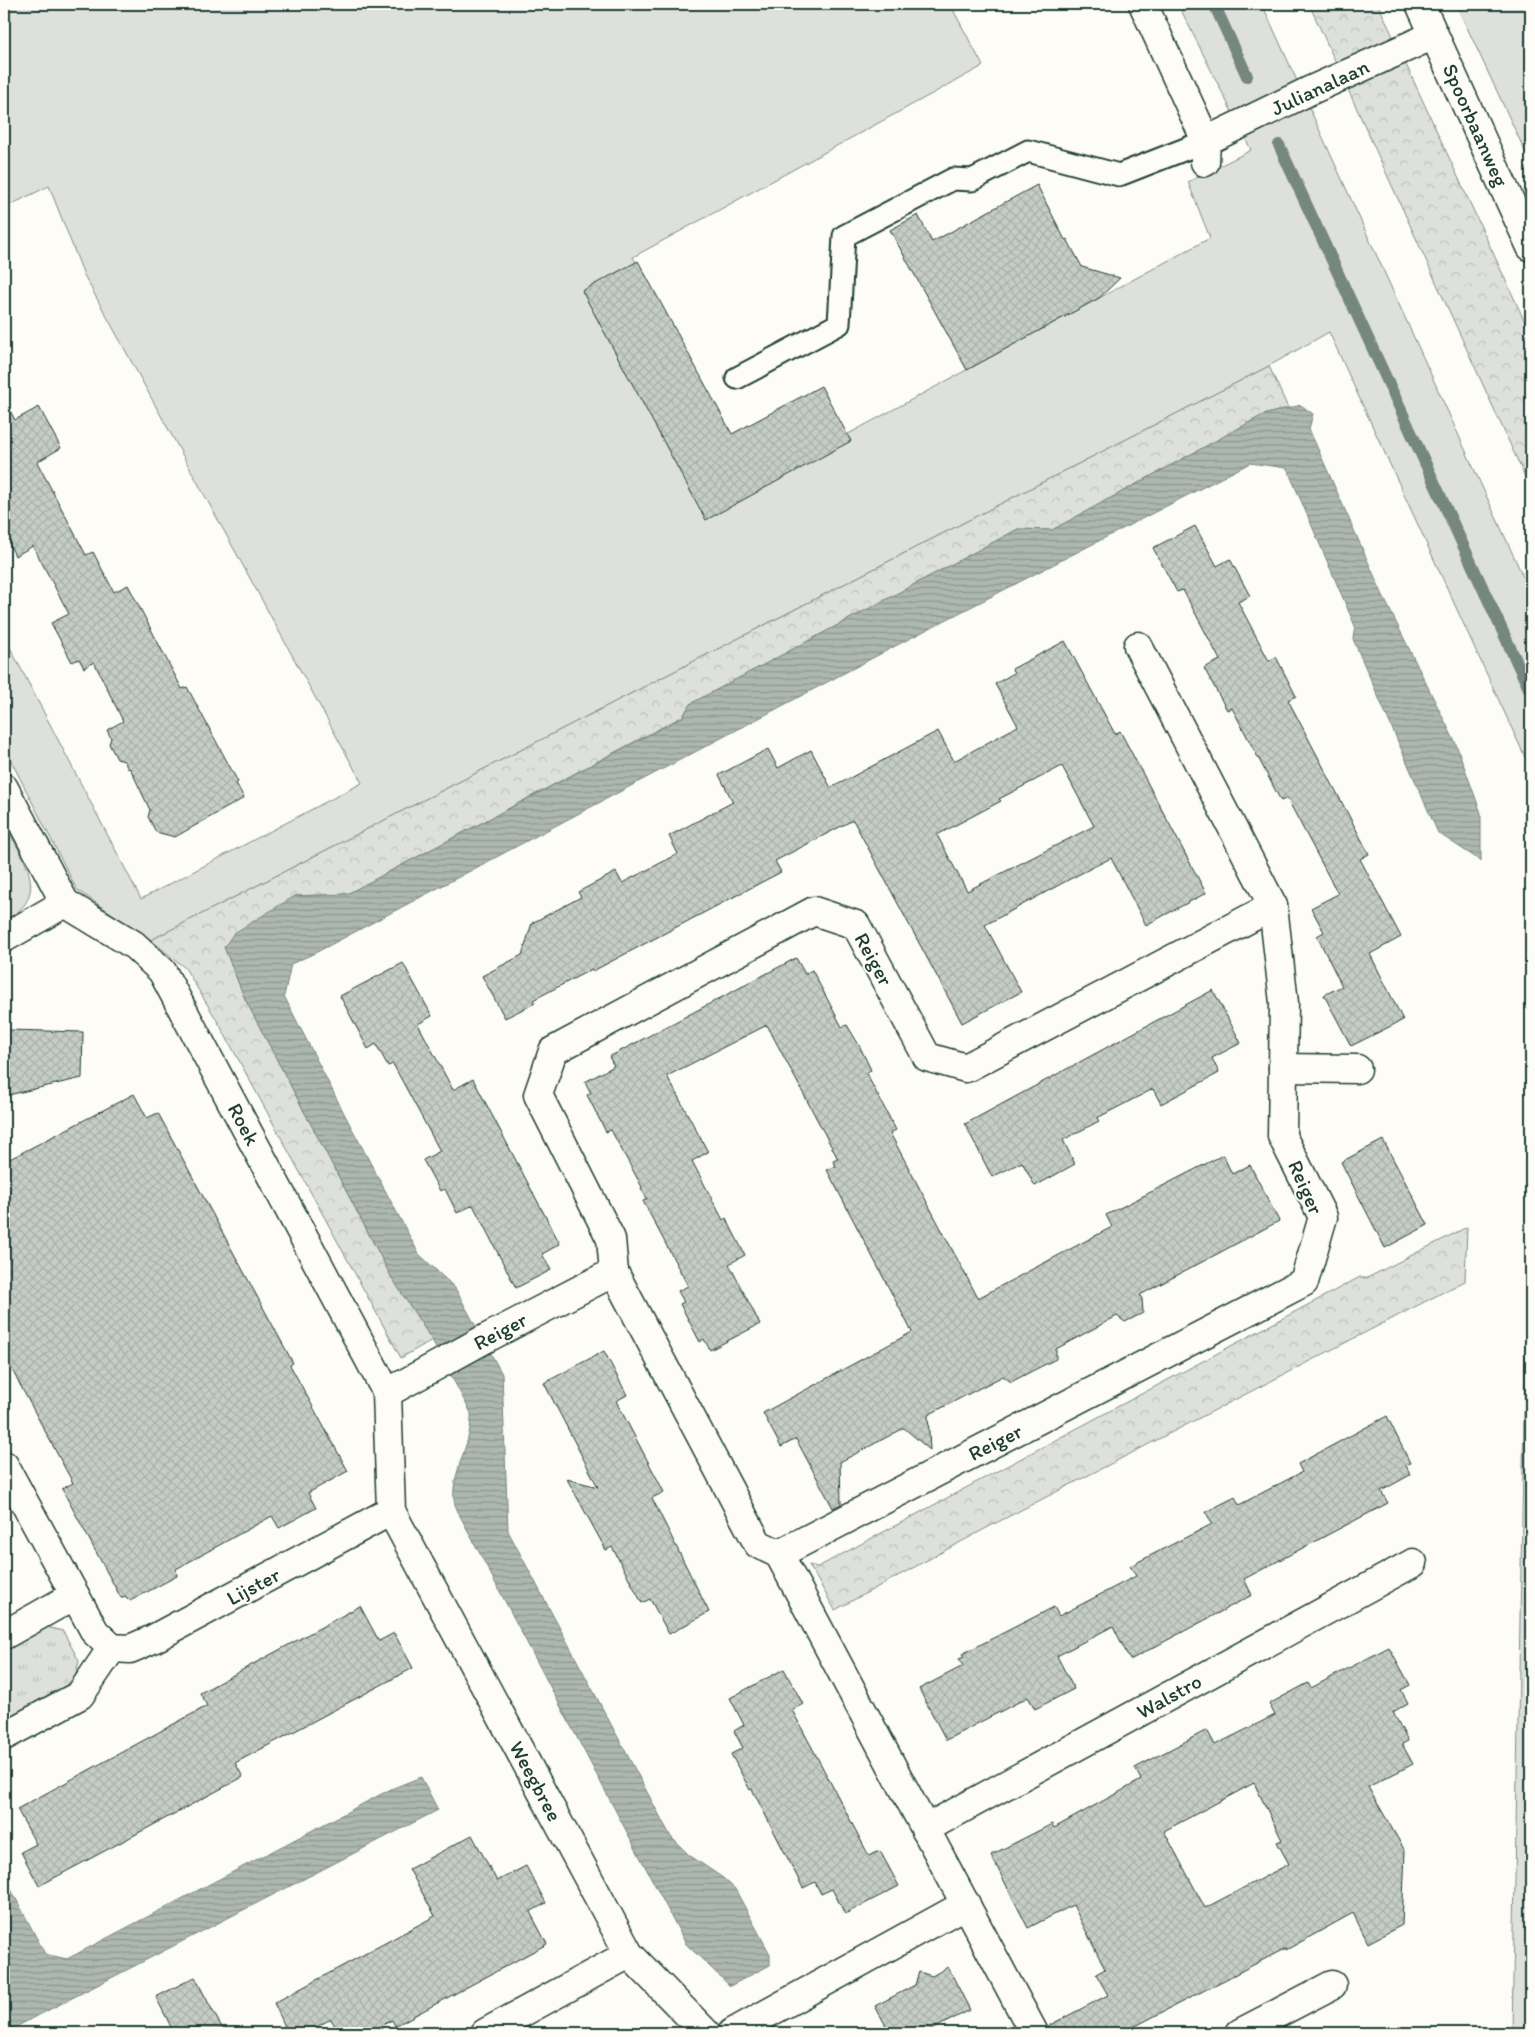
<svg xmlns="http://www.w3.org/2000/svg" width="1535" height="2037" viewBox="0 0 1535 2037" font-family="Itim,sans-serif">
  <defs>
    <pattern id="forest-crowns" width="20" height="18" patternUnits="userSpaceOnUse" patternTransform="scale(1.25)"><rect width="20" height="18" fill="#dde0db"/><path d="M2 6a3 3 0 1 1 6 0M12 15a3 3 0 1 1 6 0" fill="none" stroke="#bdc1bd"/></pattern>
    <pattern id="park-tufts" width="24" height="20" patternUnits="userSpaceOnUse" patternTransform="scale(1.25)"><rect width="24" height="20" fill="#dde0db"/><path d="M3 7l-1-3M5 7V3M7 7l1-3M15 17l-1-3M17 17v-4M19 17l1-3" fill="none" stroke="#bdc1bd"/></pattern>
    <pattern id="water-rules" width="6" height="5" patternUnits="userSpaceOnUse" patternTransform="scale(1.25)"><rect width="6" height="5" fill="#aeb8b1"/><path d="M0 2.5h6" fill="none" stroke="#8d9791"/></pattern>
    <pattern id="building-cross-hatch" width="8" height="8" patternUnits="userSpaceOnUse" patternTransform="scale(1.25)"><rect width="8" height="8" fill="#c6cdc7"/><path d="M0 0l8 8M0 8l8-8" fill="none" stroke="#aab1ac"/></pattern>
  </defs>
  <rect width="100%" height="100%" fill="#fdfcf7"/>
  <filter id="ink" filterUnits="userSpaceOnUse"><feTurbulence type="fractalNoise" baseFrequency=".02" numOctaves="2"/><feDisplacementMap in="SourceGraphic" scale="10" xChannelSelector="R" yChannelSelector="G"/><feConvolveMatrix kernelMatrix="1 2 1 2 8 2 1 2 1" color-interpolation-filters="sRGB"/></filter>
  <g filter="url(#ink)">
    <g fill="#dde0db" stroke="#7e8e88">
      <polygon points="4,4 950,4 983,66 633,257 756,484 1210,238 1188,182 1251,150 1178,4 1262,4 1531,594 1531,770 1329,332 1269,366 151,940 77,890 4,747 4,636 141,899 362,783 84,275 49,186 4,208"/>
      <polygon points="1456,4 1531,4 1531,164"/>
      <path d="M4 823C23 859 53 895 4 921Z"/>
      <polygon points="1531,1054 1531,2033 1512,2033"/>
    </g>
    <g fill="url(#forest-crowns)" stroke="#7e8e88">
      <polygon points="1309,4 1378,4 1531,335 1531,490"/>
      <polygon points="1269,366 1288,408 1263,415 1052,530 1018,529 690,704 683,716 347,894 295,896 224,947 245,999 392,1278 432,1340 401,1358 218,1022 185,968 151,940"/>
      <polygon points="1467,1227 1465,1281 994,1524 835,1610 809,1565 818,1567 1360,1277 1367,1278"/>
    </g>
    <polygon fill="url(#park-tufts)" stroke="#7e8e88" points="46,1627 63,1631 79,1661 73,1686 4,1724 4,1650"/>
    <g fill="url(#water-rules)" stroke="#75877f">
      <path d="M1301 405 1313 414 1309 429 1385 600 1456 744 1481 813V861L1438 833 1353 639 1355 626 1287 468 1250 463 901 643 315 953 291 964 284 996 348 1121 419 1254 455 1288 502 1374 508 1531 671 1837 689 1855 723 1878 735 1889 770 1954V1965L730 1986 686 1944 459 1514C457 1509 454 1504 454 1499 451 1473 473 1441 471 1413L432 1340 392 1278 245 999 224 947 234 933 295 896 347 894 683 717 690 704 1018 529 1052 530 1263 415Z"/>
      <polygon points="421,1777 438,1810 4,2033 4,1876 45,1954 67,1959 391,1789"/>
    </g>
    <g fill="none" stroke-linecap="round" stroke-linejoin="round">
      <g stroke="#75877f" stroke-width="12">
        <polyline points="1214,4 1247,76"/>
        <polyline points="1279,145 1531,693"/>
      </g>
    </g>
    <g fill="url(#building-cross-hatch)" stroke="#1f3d34" fill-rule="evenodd">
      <polygon points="1037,185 1065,240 1067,239 1082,267 1120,278 1099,298 967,370 890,230 918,215 932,242"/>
      <polygon points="638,261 732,434 821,386 851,441 706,520 582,291"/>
      <polygon points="4,399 15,420 39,407 61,448 37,462 86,555 93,552 114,592 128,585 182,689 187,687 238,782 236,783 244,798 175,837 156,832 148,817 150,810 130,768 128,769 124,761 117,759 109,744 111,738 107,730 123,721 94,662 84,668 79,659 72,662 51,623 69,614 33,546 15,556 4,532"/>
      <polygon points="1195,526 1217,566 1230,559 1250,596 1238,602 1269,661 1276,657 1296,696 1288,700 1369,854 1360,859 1401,937 1370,954 1403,1020 1351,1046 1324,995 1342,986 1317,936 1324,932 1311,908 1338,894 1287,798 1281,801 1232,708 1227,710 1204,668 1220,660 1183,590 1177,592 1153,548"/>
      <path d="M1065 641 1115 734 1120 731 1206 893 1146 925 1111 858 1070 879 985 925 1021 992 962 1023 853 820 775 861 781 872 593 971 592 969 533 1000 535 1003 505 1018 482 976 522 955 532 923 581 897 578 892 616 872 622 883 678 854 669 836 733 802 719 775 768 749 778 768 811 750 831 788 938 731 954 761 1018 726 995 684 1014 673 1012 669ZM1062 766 1094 826 967 891 937 835 1001 801 999 799Z"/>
      <polygon points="796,958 805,974 812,970 842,1027 847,1025 859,1045 871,1070 866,1073 896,1130 890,1133 978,1298 1112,1227 1106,1215 1223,1155 1232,1174 1250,1165 1279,1221 1140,1295 1142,1299 1143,1313 1125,1322 1117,1316 1056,1349 1056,1359 1034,1370 1011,1382 1003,1376 928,1415 930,1450 904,1428 840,1462 841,1504 833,1508 796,1439 781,1447 763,1413 912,1332 827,1170 836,1166 833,1161 838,1159 767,1025 667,1076 708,1152 692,1161 723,1220 726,1218 745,1255 729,1264 760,1324 710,1350 704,1339 700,1342 680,1304 684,1302 678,1291 688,1286 643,1201 647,1199 641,1188 642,1187 611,1130 606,1132 587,1095 591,1093 585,1082 614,1066 609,1057"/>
      <polygon points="403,963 432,1016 418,1024 453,1090 473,1079 560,1244 542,1254 551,1270 516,1288 473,1205 457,1213 445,1189 440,1191 423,1160 440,1151 393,1064 388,1066 376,1044 368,1049 340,996"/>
      <polygon points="1213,990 1241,1043 1212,1058 1219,1073 1161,1104 1153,1089 1097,1118 1099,1121 1063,1140 1075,1164 1035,1186 1022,1162 992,1177 965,1124"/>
      <polygon points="8,1030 83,1032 82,1078 4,1096 4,1057 7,1057"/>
      <polygon points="134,1094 147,1118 158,1113 293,1363 290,1365 348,1471 308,1493 316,1508 279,1528 272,1516 176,1569 177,1576 130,1601 125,1596 121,1598 62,1489 73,1483 4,1355 4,1162"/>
      <polygon points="1383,1140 1428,1225 1385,1248 1341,1162"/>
      <polygon points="604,1351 627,1395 616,1401 664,1492 652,1498 709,1612 669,1634 650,1599 642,1603 612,1547 606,1550 567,1479 598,1487 544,1383"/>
      <polygon points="1387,1416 1410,1463 1406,1465 1410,1475 1381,1491 1388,1503 1244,1579 1252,1595 1130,1660 1113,1626 1057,1656 1074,1689 1035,1709 1028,1697 946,1740 919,1689 963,1666 959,1659 964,1657 962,1654 1054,1607 1059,1616 1136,1576 1130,1566 1212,1524 1206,1512 1235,1497 1239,1505 1302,1472 1298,1464"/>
      <polygon points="360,1606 379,1641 394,1633 413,1668 235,1763 243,1777 39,1886 21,1852 36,1844 17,1809 207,1706 200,1693"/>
      <path d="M1389 1647 1410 1685 1401 1690 1408 1703 1393 1712 1408 1741 1402 1744 1413 1764 1368 1787 1405 1851 1402 1925 1368 1943 1353 1913 1286 1950V1948L1122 2033H1050L1048 2026 1108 1995 1096 1974 1105 1969 1073 1905 1028 1928 991 1855 1052 1824 1054 1828 1141 1780 1135 1768 1207 1730 1215 1745 1275 1715 1269 1704 1308 1683 1311 1688ZM1254 1783 1282 1840 1277 1842 1289 1864 1205 1908 1164 1831Z"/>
      <polygon points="784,1669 803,1704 792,1710 835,1791 869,1856 880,1851 899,1886 845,1914 832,1889 821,1894 815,1882 803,1888 752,1789 750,1790 731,1754 743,1748 734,1731 744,1725 730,1698"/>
      <polygon points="472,1835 497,1881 526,1866 546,1903 530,1912 547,1944 395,2026 392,2020 368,2033 339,2033 331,2019 305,2033 288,2033 274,2003 435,1916 409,1869"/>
      <polygon points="948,1967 970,2010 925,2033 890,2033 875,2006 915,1985 919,1972 932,1976"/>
      <polygon points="195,1977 209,2004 225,2033 174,2033 156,1997"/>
    </g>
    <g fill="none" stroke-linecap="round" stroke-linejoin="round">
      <g stroke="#1f3d34" stroke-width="25">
        <polyline id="lane" points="737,378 839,324 844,236 953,179 972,180 1028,151 1119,175 1206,141"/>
      </g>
      <g stroke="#1f3d34" stroke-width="31">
        <g id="street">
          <polyline points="1143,4 1206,141 1205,162"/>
          <polyline points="1206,141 1309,91 1434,35"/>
          <polyline points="4,788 65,903 134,945 162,971 387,1393 391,1511 629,1954 706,2033"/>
          <polyline points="4,938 65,903"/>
          <polyline points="1283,1068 1357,1069"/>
          <polyline points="387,1393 483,1340 614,1272"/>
          <polyline points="4,1465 95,1632 112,1648 130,1649 153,1639 391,1511"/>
          <polyline points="779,1554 758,1544 614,1272 611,1239 538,1095 553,1051 814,911 856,925 927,1057 966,1068 1273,906"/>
          <polyline points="779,1554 1304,1282 1323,1217 1282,1136 1284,1003 1273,906 1138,646"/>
          <polyline points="779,1554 1034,2033"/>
          <polyline points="4,1635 75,1595"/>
          <polyline points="4,1736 80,1695 112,1648"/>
          <polyline points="925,1829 1413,1563"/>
          <polyline points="485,2033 629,1954"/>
          <polyline points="732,2033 966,1904"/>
          <polyline points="1240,2033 1332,1985"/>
        </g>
      </g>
      <g stroke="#1f3d34" stroke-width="31">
        <polyline id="secondary" points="1420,4 1531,247"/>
      </g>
      <use href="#lane" stroke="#fdfcf7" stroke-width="21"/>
      <use href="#street" stroke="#fdfcf7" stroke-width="28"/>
      <use href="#secondary" stroke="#fdfcf7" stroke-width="28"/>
    </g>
  </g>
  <g text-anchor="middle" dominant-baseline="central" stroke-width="4" stroke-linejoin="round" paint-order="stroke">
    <g font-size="21" fill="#1f3d34" stroke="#fdfcf7">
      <text transform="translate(1320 87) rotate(-25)">Julianalaan</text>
      <text transform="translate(1476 125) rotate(66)">Spoorbaanweg</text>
      <text transform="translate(874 959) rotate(61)">Reiger</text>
      <text transform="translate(244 1124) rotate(62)">Roek</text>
      <text transform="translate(1306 1187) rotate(66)">Reiger</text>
      <text transform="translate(500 1331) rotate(-28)">Reiger</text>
      <text transform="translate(995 1442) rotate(-27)">Reiger</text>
      <text transform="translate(253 1586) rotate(-28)">Lijster</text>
      <text transform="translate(1169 1696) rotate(-29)">Walstro</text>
      <text transform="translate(536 1781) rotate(62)">Weegbree</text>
    </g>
  </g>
  <rect width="1535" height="2037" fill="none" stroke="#fdfcf7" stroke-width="20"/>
  <rect x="10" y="10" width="1515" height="2017" fill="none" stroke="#1f3d34" stroke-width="2" filter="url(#ink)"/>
</svg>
